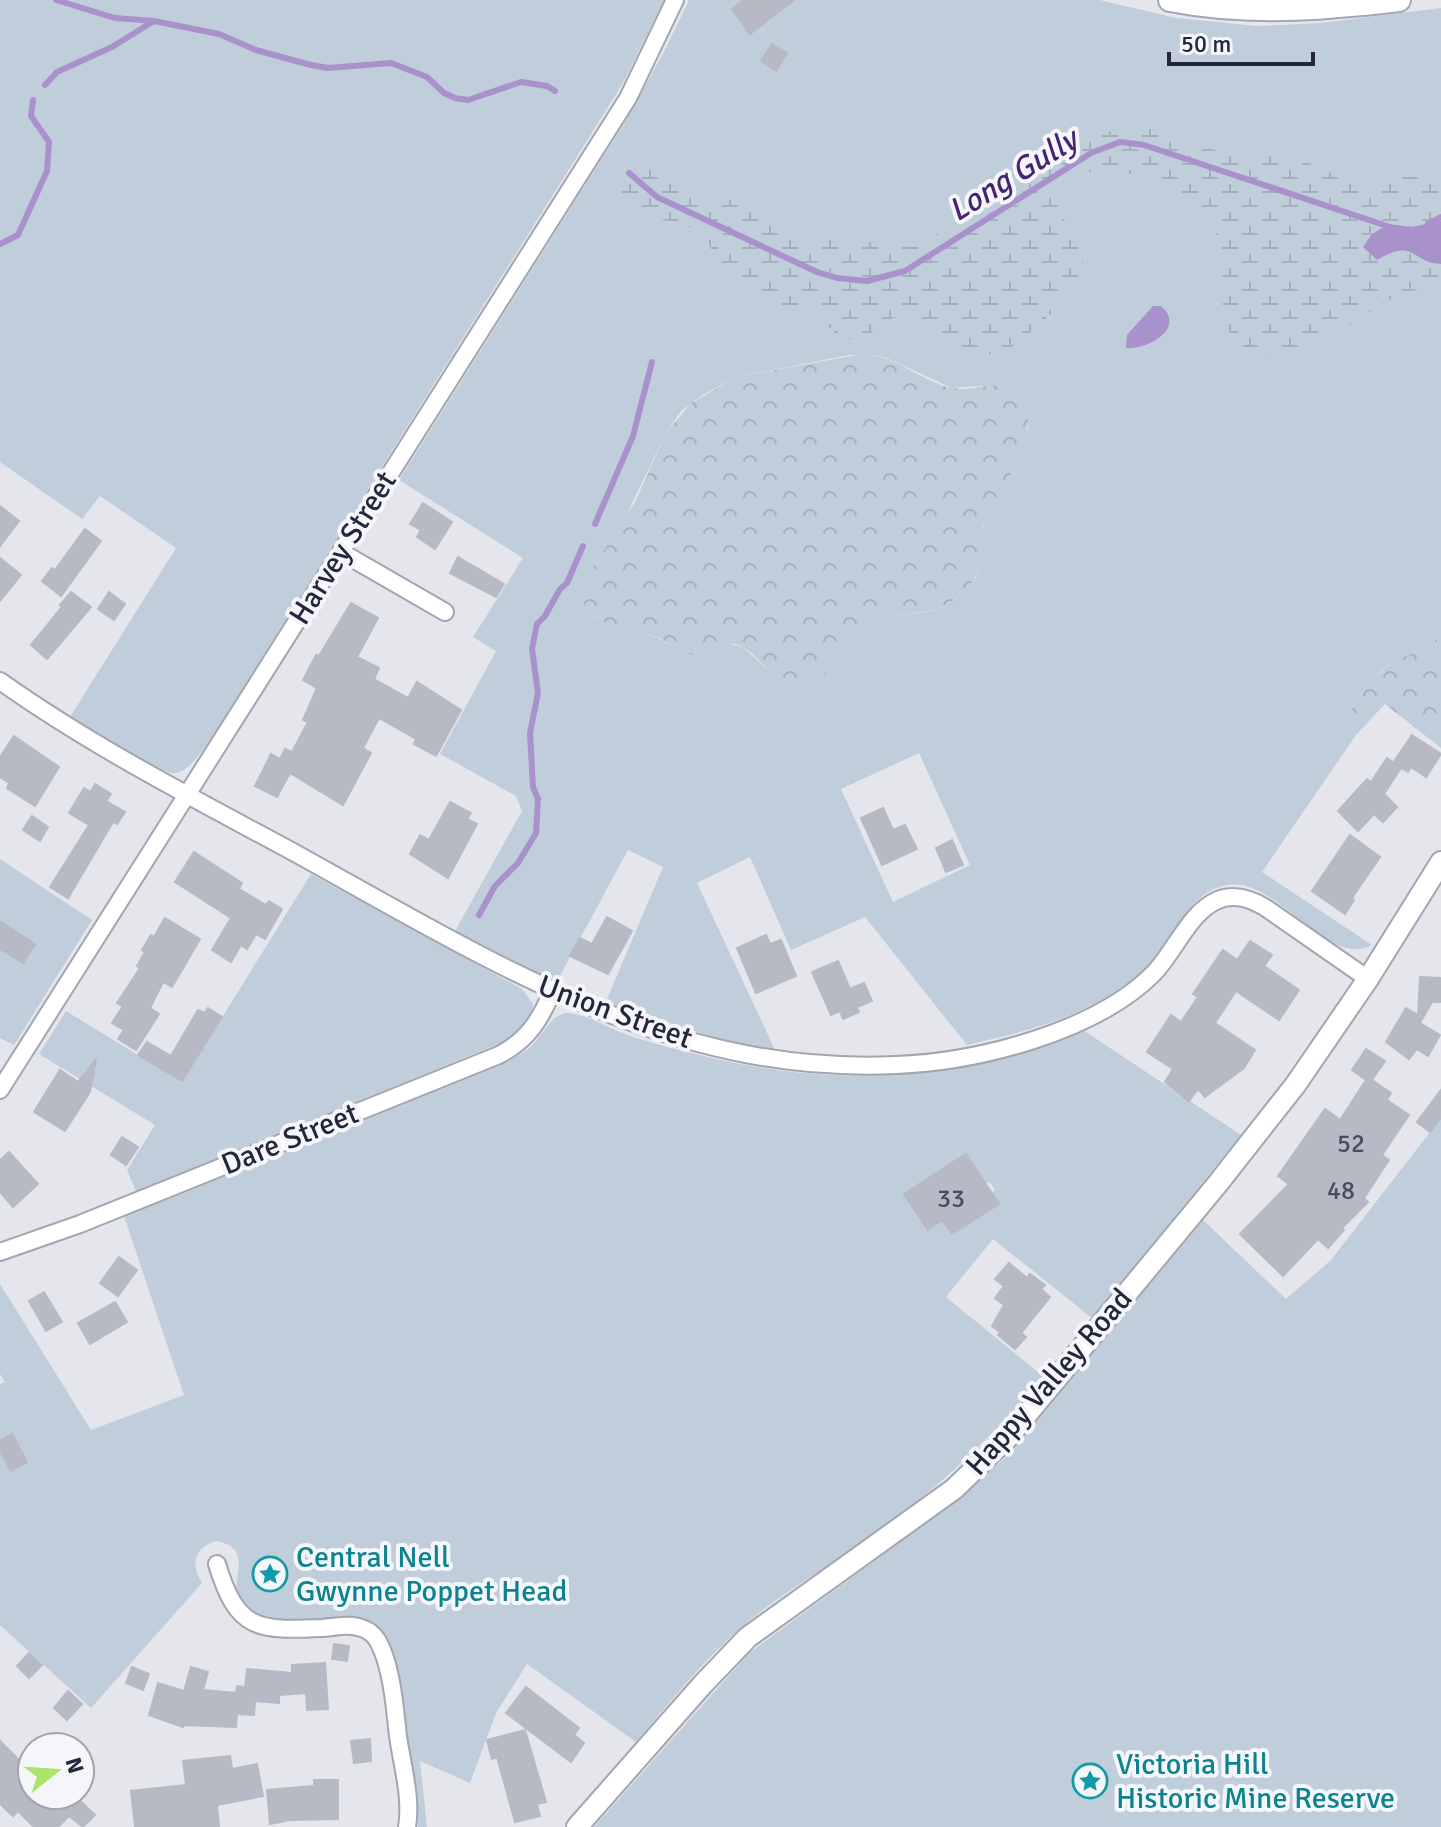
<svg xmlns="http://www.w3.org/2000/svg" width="1441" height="1827" viewBox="0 0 1441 1827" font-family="Signika,sans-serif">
  <defs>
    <pattern id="forest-crowns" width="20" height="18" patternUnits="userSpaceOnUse" patternTransform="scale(2)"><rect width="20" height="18" fill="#c0cddb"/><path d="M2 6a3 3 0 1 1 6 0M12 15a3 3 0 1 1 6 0" fill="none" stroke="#a5b0bd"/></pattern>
    <pattern id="wetland-marsh" width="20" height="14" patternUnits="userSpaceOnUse" patternTransform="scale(2)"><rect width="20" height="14" fill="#c0cddb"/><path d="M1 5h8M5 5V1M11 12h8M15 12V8" fill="none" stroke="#a5b0bd"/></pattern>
  </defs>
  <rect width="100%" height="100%" fill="#e4e6ec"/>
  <g fill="#c0cddb" fill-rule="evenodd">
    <path d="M0 0H664L624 81 605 112 212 737C203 749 191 770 176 773 160 776 88 727 70 717L176 548 100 496 82 519 0 462Z"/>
    <path d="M689 0H1100L1176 18 1257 26 1321 23 1441 8V636L1425 648 1391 662 1383 669 1355 702 1349 717 1356 735 1262 872 1372 945C1328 970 1279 878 1228 885 1191 890 1177 931 1157 956 1148 967 1137 977 1126 985 1080 1018 1021 1033 967 1045L865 917 791 950 750 857 697 883 776 1052 731 1042 605 1004 663 867 628 850 556 983 455 931 522 811 516 796 440 754 496 651 473 637 523 558 399 480 625 122 665 50ZM849 355H874L886 358 952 388 998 385 1014 389 1029 427 978 537C977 550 980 560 977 573 975 582 969 587 963 593 929 625 892 606 859 625 840 637 832 667 817 684L786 687 743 647 725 643 700 653 684 652 658 638 593 617 625 518 666 433 681 411 701 396 736 377ZM919 753 970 865 893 902 841 789Z"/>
    <polygon points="0,859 92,920 14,1045 0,1038"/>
    <path d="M311 874 522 989 533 1004C532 1022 519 1033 503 1042L136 1191 127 1170 155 1125 39 1054 66 1011 182 1082Z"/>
    <path d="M565 1013C585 1013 604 1026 622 1033 643 1041 665 1046 687 1052 830 1089 945 1083 1083 1030L1241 1135 1092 1318 993 1239 946 1297 1044 1377C994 1435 941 1485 879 1531 835 1563 785 1590 744 1625 703 1660 670 1702 636 1742L527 1664 496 1713 470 1783 420 1761 427 1827H418L417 1807 409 1756 383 1638 275 1622 251 1615 236 1593C236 1571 250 1547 216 1541 194 1547 190 1565 202 1583L91 1708 0 1625V1384L5 1382 0 1374V1284L91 1430 184 1395 124 1216 506 1063 531 1047 554 1018ZM938 1172 986 1184 990 1182 995 1190 991 1193 998 1204 983 1214 978 1208 975 1219 952 1234 942 1220 927 1230 905 1194Z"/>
    <polygon points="1441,1118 1441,1827 594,1827 749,1653 959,1499 1004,1459 1203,1220 1286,1299 1331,1260"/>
  </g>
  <g fill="url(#forest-crowns)">
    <path d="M862 354C898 356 921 382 953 388 971 392 989 382 1007 386 1061 400 999 496 984 523 968 554 994 570 957 598 926 622 888 607 859 626 832 642 835 684 800 692 775 688 764 659 743 647 723 636 710 657 690 654 677 652 668 641 657 637 624 626 567 626 587 577L635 502 666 433 690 404 736 377Z"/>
    <polygon points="1441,636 1441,748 1385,704 1356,735 1349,723 1349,716 1355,702 1374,679 1391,662 1425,648"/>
  </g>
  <path fill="url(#wetland-marsh)" d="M1135 127 1164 131 1230 156 1254 158 1284 154 1347 178 1380 180 1441 173V285C1427 288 1413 289 1400 295 1358 313 1325 354 1276 353 1196 351 1235 282 1217 237 1207 211 1185 195 1161 184 1139 175 1115 168 1091 172 1018 185 1087 236 1083 267 1083 275 1079 283 1074 289 1064 303 1021 343 1007 350 996 354 977 357 965 354 945 349 937 325 917 318 882 306 875 347 846 338 829 334 825 316 810 308L770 305 755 298 743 283 716 263 705 233C686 220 591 216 629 173L649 168C661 171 666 178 674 187 692 205 711 203 734 199L784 234 918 247 1049 157 1099 133Z"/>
  <g fill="#a992cb">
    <path d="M1441 221V264C1411 263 1416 237 1377 260L1363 247 1371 235 1388 224 1411 227Z"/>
    <path d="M1153 306H1161C1187 329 1146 350 1126 348L1127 335Z"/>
  </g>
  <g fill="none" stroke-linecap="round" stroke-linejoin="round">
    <g stroke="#a992cb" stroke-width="6">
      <polyline points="56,0 115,18 154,21 219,34 256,50 311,65 328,68 391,63 427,77 444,93 455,98 468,100 521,82 547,86 555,91"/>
      <polyline points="45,85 57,72 112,47 154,21"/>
      <polyline points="629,173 657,197 817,272 837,278 867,281 905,271 1091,153 1120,142 1144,145 1390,227"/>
      <polyline points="1428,224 1441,217"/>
      <polyline points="0,244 18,235 47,171 49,142 31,116 33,100"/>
      <polyline points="595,524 633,436 652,362"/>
      <polyline points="479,915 495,886 518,863 536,833 538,799 533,787 530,733 538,693 532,649 537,624 545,616 560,589 567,583 583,546"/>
    </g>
  </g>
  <g fill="#b7b9c4" stroke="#b7bac5" stroke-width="2">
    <polygon points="743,0 794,0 750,34 732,9"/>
    <polygon points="772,44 787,53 776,71 761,61"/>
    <polygon points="423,503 452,522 435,549 417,537 421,530 410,524"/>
    <polygon points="0,506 19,521 0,546"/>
    <polygon points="85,529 101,541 61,596 42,581 52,568 55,570"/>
    <polygon points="458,557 504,584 496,597 450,573"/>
    <polygon points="0,558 21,575 0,601"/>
    <polygon points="71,592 91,607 47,659 31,645 62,607 60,605"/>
    <polygon points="109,592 125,604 114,620 98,609"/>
    <polygon points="351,603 378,618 357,657 379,668 374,679 408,698 417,682 461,710 436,756 414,744 416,739 379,718 363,748 371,753 343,805 290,773 277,797 255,786 271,754 280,759 285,749 292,752 308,722 303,720 317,688 303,680 316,655 319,656"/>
    <polygon points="1412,735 1441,754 1426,777 1411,767 1408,772 1393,763"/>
    <polygon points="14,736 59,767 35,806 7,788 9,783 0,777 0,757"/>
    <polygon points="1387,758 1401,768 1384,794 1397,807 1383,822 1374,814 1358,831 1338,811 1367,779 1371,782"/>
    <polygon points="95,784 111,794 106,801 125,812 117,824 113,822 68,898 50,887 89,825 69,813 84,788 91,792"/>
    <polygon points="450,802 471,813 467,819 477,824 448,878 410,854 420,835 429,840"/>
    <polygon points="883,808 893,830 905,825 917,849 882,865 861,818"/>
    <polygon points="32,816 48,827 40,841 23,830"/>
    <polygon points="1350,835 1380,857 1352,898 1354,900 1345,914 1312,891"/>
    <polygon points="952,840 963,865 946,872 936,848"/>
    <polygon points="194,852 242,883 239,889 266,905 269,901 282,909 265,939 256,934 247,949 241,945 231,962 212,950 231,918 175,882"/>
    <polygon points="607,917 632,931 608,974 570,956 580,938 592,944"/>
    <polygon points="165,918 200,939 172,987 163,982 150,1008 159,1014 136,1050 118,1039 124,1030 112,1023 123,1006 117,1003 140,968 137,966 145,952 142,950 151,935 154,937"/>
    <polygon points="0,921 35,944 23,963 0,949"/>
    <polygon points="766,935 770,944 781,940 796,976 756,993 737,948"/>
    <polygon points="1250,941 1272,955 1264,966 1299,990 1279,1020 1236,991 1215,1023 1255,1050 1244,1068 1205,1097 1198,1089 1189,1101 1165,1082 1173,1069 1147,1052 1171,1015 1181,1022 1198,997 1193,994 1223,950 1237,960"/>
    <polygon points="838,961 850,989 864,983 872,1001 857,1007 859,1012 843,1019 840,1011 831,1015 812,972"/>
    <polygon points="1420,977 1441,978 1441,1002 1432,1002 1420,1023 1440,1035 1428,1056 1417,1049 1409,1059 1386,1042 1406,1008 1418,1015"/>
    <polygon points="208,1008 222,1017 182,1081 138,1055 147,1042 171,1056 198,1010 205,1013"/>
    <polygon points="1366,1049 1385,1061 1372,1080 1391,1093 1387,1100 1409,1115 1382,1155 1389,1160 1364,1198 1368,1202 1342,1228 1344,1230 1328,1248 1318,1239 1283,1276 1240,1234 1289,1184 1278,1176 1325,1109 1340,1120 1366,1080 1352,1070"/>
    <polygon points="96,1059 90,1092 65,1131 34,1112 60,1070 78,1082"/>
    <polygon points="1441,1090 1441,1118 1430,1132 1417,1122"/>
    <polygon points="122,1137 138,1147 126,1165 111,1155"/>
    <polygon points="9,1152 38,1184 13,1207 0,1192 0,1160"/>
    <polygon points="966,1154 999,1204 952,1234 942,1220 928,1230 904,1194"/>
    <polygon points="119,1257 137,1270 118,1296 100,1283"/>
    <polygon points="1009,1263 1027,1278 1030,1274 1045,1285 1041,1289 1050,1297 1021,1333 1026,1337 1015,1349 998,1335 1000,1332 992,1326 1004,1305 995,1298 1004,1286 995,1279"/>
    <polygon points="44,1292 62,1322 46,1331 29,1301"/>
    <polygon points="115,1302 127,1322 90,1344 78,1323"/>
    <polygon points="12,1434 27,1462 11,1471 0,1451 0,1441"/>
    <polygon points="334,1644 349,1646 347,1661 332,1659"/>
    <polygon points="29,1653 42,1665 29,1678 17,1666"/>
    <polygon points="325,1663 328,1709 307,1710 306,1693 279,1695 279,1703 255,1701 254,1715 237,1714 236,1727 183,1725 183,1727 149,1715 158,1683 184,1691 191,1667 208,1672 203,1690 236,1693 237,1686 245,1687 247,1669 292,1673 292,1665"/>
    <polygon points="132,1667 149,1674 143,1690 126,1683"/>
    <polygon points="526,1687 579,1728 574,1735 584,1743 571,1762 506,1713"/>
    <polygon points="68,1691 82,1704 67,1720 54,1708"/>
    <polygon points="525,1730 546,1802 537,1804 540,1816 515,1822 497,1757 492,1759 487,1740"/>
    <polygon points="370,1739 371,1761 354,1763 351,1741"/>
    <polygon points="0,1741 19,1760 23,1756 32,1764 32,1795 74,1795 95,1815 83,1827 69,1816 58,1827 34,1827 18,1811 13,1816 0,1804"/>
    <polygon points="230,1756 232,1769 257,1764 263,1796 217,1805 219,1827 135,1827 131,1791 186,1785 183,1761"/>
    <polygon points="314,1780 338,1780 338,1819 290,1820 270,1824 267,1790 314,1786"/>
  </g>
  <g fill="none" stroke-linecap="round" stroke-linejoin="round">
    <g stroke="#a3a5b0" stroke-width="20">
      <g id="minor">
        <polyline points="341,552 445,612"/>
        <path d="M0 681C93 747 195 799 295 853 487 959 668 1076 896 1065 977 1062 1095 1032 1153 974 1175 952 1189 912 1218 900 1235 893 1251 899 1266 908L1368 979"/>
        <polyline points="0,1090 628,98 675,0"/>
        <path d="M0 1252 80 1224 499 1055C528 1040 540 1020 552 992"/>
        <path d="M217 1564C237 1630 257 1631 322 1628 336 1627 351 1623 364 1629 376 1633 381 1646 385 1658 393 1682 395 1710 398 1736 402 1765 412 1798 407 1827"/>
      </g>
    </g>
    <g stroke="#a3a5b0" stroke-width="24">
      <polyline id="tertiary" points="577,1827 703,1684 748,1637 954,1489 1008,1437 1219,1182 1296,1084 1368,979 1441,862"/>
    </g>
    <g stroke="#a4a6b7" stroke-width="26">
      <path id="secondary" d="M1170 0C1247 15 1322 9 1399 0"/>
    </g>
    <use href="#minor" stroke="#fff" stroke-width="16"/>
    <use href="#tertiary" stroke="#fff" stroke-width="20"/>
    <use href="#secondary" stroke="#fff" stroke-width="22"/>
  </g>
  <defs>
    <g id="sight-ring" transform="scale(1.8)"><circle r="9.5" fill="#f5f6f9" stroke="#0f9aa8" stroke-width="1.5"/><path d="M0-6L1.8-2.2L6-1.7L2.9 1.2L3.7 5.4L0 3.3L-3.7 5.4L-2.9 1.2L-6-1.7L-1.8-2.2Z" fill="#0f9aa8"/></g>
  </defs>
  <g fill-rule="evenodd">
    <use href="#sight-ring" x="270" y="1574"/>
    <use href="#sight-ring" x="1090" y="1781"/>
  </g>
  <g text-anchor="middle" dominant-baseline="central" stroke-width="8" stroke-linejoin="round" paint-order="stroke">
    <g font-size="26" fill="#4a4b5e">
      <text x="1351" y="1144">52</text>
      <text x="1341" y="1191">48</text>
      <text x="951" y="1199">33</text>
    </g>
    <g font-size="30" fill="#25263c" stroke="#f5f6f9">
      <text transform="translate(343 548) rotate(-58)">Harvey Street</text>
      <text transform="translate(615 1012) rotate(20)">Union Street</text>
      <text transform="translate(290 1139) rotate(-22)">Dare Street</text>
      <text transform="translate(1049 1382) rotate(-49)">Happy Valley Road</text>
    </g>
    <g font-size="30" fill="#0d838f" stroke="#f5f6f9" text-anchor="start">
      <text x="296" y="1557">Central Nell<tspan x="296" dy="34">Gwynne Poppet Head</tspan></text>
      <text x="1116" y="1764">Victoria Hill<tspan x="1116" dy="34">Historic Mine Reserve</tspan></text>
    </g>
    <g font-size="32" font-style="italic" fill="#442572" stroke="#f5f6f9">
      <text transform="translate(1013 175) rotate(-32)">Long Gully</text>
    </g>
  </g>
  <g transform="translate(56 1771) rotate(73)"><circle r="38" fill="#f5f6f9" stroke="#a2a3ad" stroke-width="2"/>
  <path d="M0-6L14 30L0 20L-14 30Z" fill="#a9e46b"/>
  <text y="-12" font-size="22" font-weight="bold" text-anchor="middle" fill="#25263c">N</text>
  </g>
  <path d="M1169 52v12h144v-12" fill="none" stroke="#25263c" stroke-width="4"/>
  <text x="1181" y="52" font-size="24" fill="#25263c" stroke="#f5f6f9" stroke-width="6" paint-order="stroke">50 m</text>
</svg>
